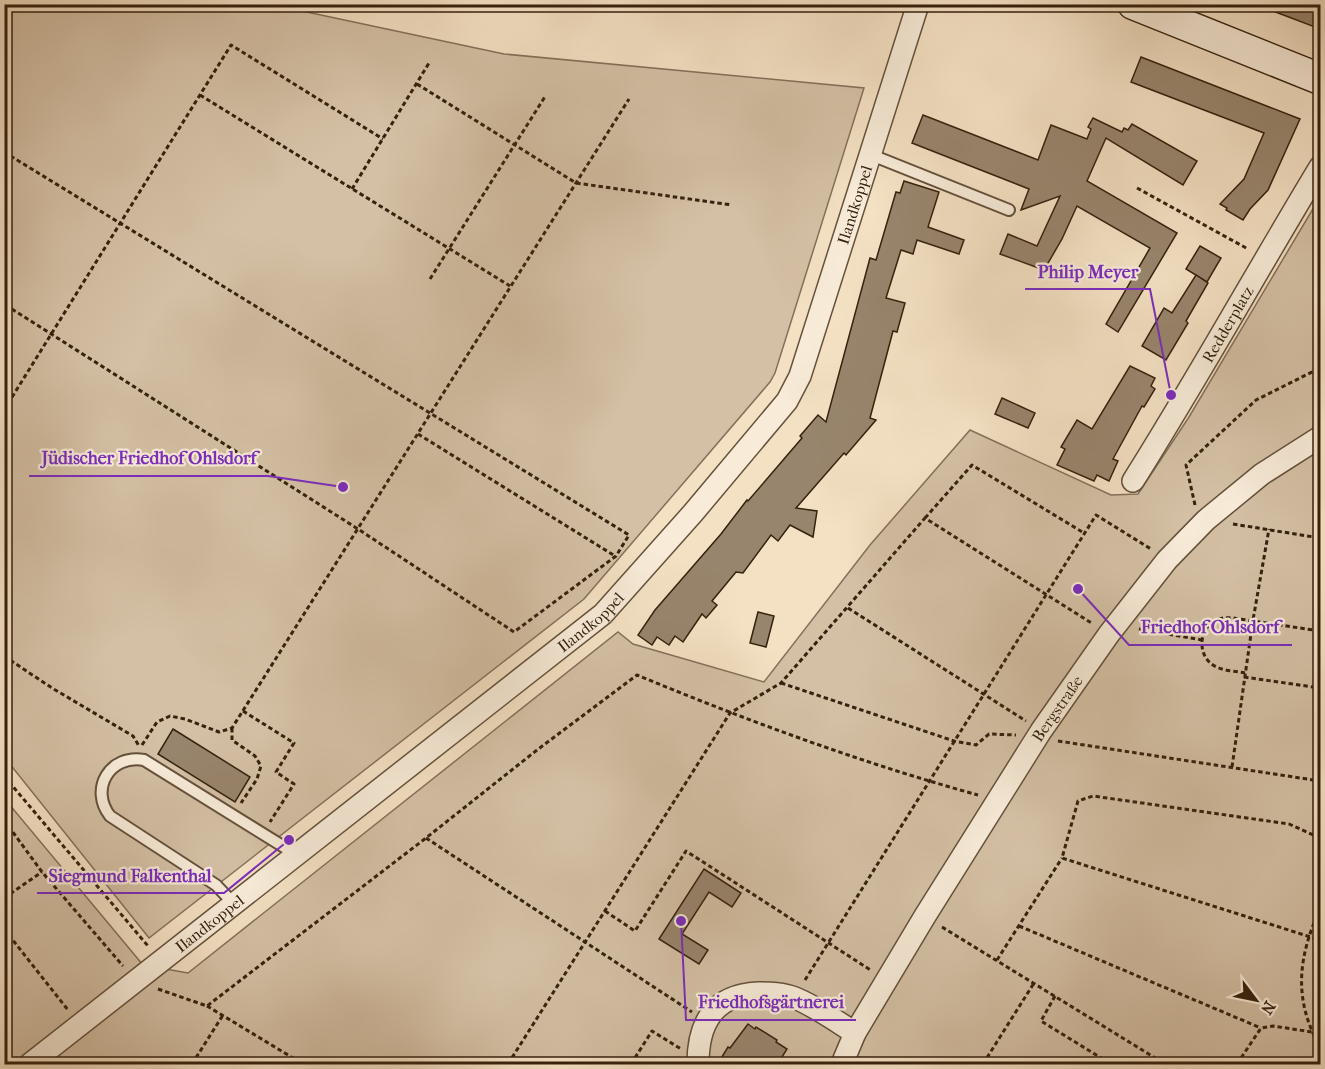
<svg xmlns="http://www.w3.org/2000/svg" width="1325" height="1069" viewBox="0 0 1325 1069" font-family="'IM FELL French Canon',serif">
  <rect width="100%" height="100%" fill="#f4e1c4"/>
  <filter id="stains"><feTurbulence type="fractalNoise" baseFrequency=".00333" numOctaves="4"/><feColorMatrix values="0 0 0 0 .2 0 0 0 0 .09 0 0 0 0 .02 0 0 0 .5 -.17"/></filter>
  <radialGradient id="worn" r=".72"><stop offset=".6" stop-color="#630" stop-opacity="0"/><stop offset="1" stop-color="#630" stop-opacity=".3"/></radialGradient>
  <g fill="#d4c0a5" stroke="#84705a" stroke-width="1.5">
    <polygon points="5,5 274,5 504,54 864,88 775,373 770,382 584,599 149,938 5,758"/>
    <polygon points="1320,197 1320,1064 5,1064 4,798 143,965 188,973 618,632 633,644 764,682 870,545 970,430 1111,495 1138,494 1189,417"/>
  </g>
  <g fill="#98856d" stroke="#35210e" stroke-width="1.5">
    <polygon points="1260,4 1320,4 1320,29 1260,6"/>
    <polygon points="1141,57 1300,119 1268,190 1250,209 1243,220 1226,210 1227,208 1220,204 1244,179 1264,133 1131,82"/>
    <polygon points="923,115 1038,160 1051,125 1087,139 1091,129 1088,127 1093,118 1122,132 1124,128 1128,130 1132,124 1197,161 1183,185 1106,138 1087,181 1177,233 1118,332 1106,324 1150,248 1077,206 1062,239 1044,270 1000,254 1008,234 1037,246 1060,196 1021,210 1029,189 912,143"/>
    <polygon points="904,181 939,192 928,227 964,240 959,254 917,240 913,254 901,250 886,298 905,303 897,332 893,331 870,418 876,420 846,455 844,453 796,508 817,511 813,537 790,525 778,541 771,535 743,573 736,572 712,601 717,605 706,618 702,614 683,642 675,636 669,645 657,637 652,645 638,635 655,610 721,534 747,500 748,501 802,438 800,436 818,415 826,422 870,258 876,260 896,192 900,193"/>
    <polygon points="1200,246 1221,258 1207,282 1186,269"/>
    <polygon points="1196,275 1208,283 1186,321 1188,323 1166,360 1142,346 1164,308 1172,313"/>
    <polygon points="1130,366 1155,378 1151,386 1155,389 1144,407 1142,406 1113,459 1118,461 1109,481 1097,475 1094,481 1057,465 1065,449 1061,447 1077,420 1092,429"/>
    <polygon points="1002,398 1035,413 1028,428 995,414"/>
    <polygon points="758,612 774,616 766,647 750,643"/>
    <polygon points="173,729 250,777 235,802 158,754"/>
    <polygon points="704,869 741,893 732,907 709,892 682,934 708,950 699,964 659,939"/>
    <polygon points="748,1024 755,1029 756,1027 777,1040 776,1042 787,1049 777,1065 717,1065 728,1047 730,1048"/>
  </g>
  <g fill="none" stroke-linecap="round" stroke-linejoin="round">
    <g stroke="#65513c" stroke-width="14">
      <g id="service">
        <polyline points="869,154 1009,210"/>
        <path d="M235 905 216 885 110 816C89 789 110 754 144 760L297 855"/>
      </g>
    </g>
    <g stroke="#65513c" stroke-width="24">
      <g id="minor">
        <path id="s1" d="M1133 481C1198 378 1257 271 1320 167"/>
        <path id="s2" d="M30 1064 603 614 693 513 787 401 800 376 918 4"/>
        <path d="M698 1064C698 1024 713 995 758 993 770 993 783 993 795 998 815 1006 836 1021 855 1033"/>
        <path id="s3" d="M842 1064 855 1033 925 916 1041 731 1109 634 1167 560 1206 520 1262 474 1320 437"/>
      </g>
    </g>
    <g stroke="#35210e" stroke-width="33">
      <polyline id="secondary" points="1133,4 1320,79"/>
    </g>
    <g stroke="#35210e" stroke-width="3" stroke-dasharray="4.5 3" stroke-linecap="butt">
      <polyline points="417,84 576,183 732,205"/>
      <polyline points="200,95 510,286"/>
      <polyline points="4,152 629,535 616,556 514,632 358,529 4,304"/>
      <polyline points="1137,188 1248,249"/>
      <polyline points="352,189 429,63"/>
      <polyline points="430,279 546,95"/>
      <polyline points="4,410 231,45 383,139"/>
      <polyline points="418,434 615,556"/>
      <polyline points="1195,505 1186,465 1256,400 1320,368"/>
      <polyline points="925,518 972,465 1084,533"/>
      <polyline points="1233,524 1320,538"/>
      <polyline points="848,608 1026,721"/>
      <polyline points="1139,629 1202,640"/>
      <polyline points="4,656 52,688 133,736 139,746"/>
      <path d="M1245 673C1235 671 1222 671 1213 665 1196 654 1199 625 1219 619 1223 617 1228 618 1233 618L1320 631"/>
      <polyline points="1244,677 1320,688"/>
      <polyline points="781,683 954,741 976,745 989,734 1016,735"/>
      <polyline points="243,711 294,743 276,772 294,784 270,822"/>
      <polyline points="232,728 232,740 255,756 261,766 257,779 241,803"/>
      <polyline points="1058,741 1320,781"/>
      <polyline points="142,745 157,722 170,716 185,719 219,732 232,728 629,99"/>
      <polyline points="1232,767 1253,620 1269,529"/>
      <polyline points="4,776 148,946"/>
      <polyline points="4,820 42,872 123,966"/>
      <polyline points="426,838 692,1012"/>
      <polyline points="1320,838 1289,824 1093,796 1078,801 1062,858 1320,940"/>
      <polyline points="4,898 42,872"/>
      <path d="M1320 909C1298 957 1293 999 1320 1047"/>
      <polyline points="605,911 635,931 686,851 872,971"/>
      <polyline points="1019,926 1261,1028"/>
      <polyline points="942,927 1165,1064"/>
      <polyline points="4,929 68,1010"/>
      <polyline points="997,960 1062,858"/>
      <polyline points="805,980 1096,515 1151,549"/>
      <path d="M158 989 207 1006 426 838 537 750 637 675C748 721 862 763 978 795"/>
      <polyline points="1055,996 1041,1021 1111,1064"/>
      <polyline points="207,1006 303,1064"/>
      <polyline points="192,1064 223,1015"/>
      <polyline points="508,1064 730,713 781,683 925,518 1093,624"/>
      <polyline points="631,1064 652,1031 681,1049"/>
      <polyline points="983,1064 1034,983"/>
      <polyline points="1237,1064 1261,1028 1273,1026 1312,1032"/>
    </g>
    <use href="#service" stroke="#f8ecd9" stroke-width="10"/>
    <use href="#minor" stroke="#f8ecd9" stroke-width="21"/>
    <use href="#secondary" stroke="#f8ecd9" stroke-width="30"/>
  </g>
  <g text-anchor="middle" dominant-baseline="central" stroke-width="4.5" stroke-linejoin="round" paint-order="stroke">
    <g font-size="16" fill="#35210e" stroke="#f8ecd9">
      <text stroke="none"><textPath href="#s2" startOffset="1218">Ilandkoppel</textPath></text>
      <text stroke="none"><textPath href="#s1" startOffset="183">Redderplatz</textPath></text>
      <text stroke="none"><textPath href="#s2" startOffset="714">Ilandkoppel</textPath></text>
      <text stroke="none"><textPath href="#s3" startOffset="416">Bergstraße</textPath></text>
      <text stroke="none"><textPath href="#s2" startOffset="228">Ilandkoppel</textPath></text>
    </g>
  </g>
  <path fill="none" stroke="#7b2cbf" stroke-width="2" d="M1171 395L1150 289H1025M343 487L268 476H29M1078 589L1129 645H1292M289 840L224 893H37M681 921L686 1020H856"/>
  <g fill="#7b2cbf" stroke="#f8ecd9" stroke-width="2">
    <circle cx="1171" cy="395" r="6"/>
    <circle cx="343" cy="487" r="6"/>
    <circle cx="1078" cy="589" r="6"/>
    <circle cx="289" cy="840" r="6"/>
    <circle cx="681" cy="921" r="6"/>
  </g>
  <g font-size="18" text-anchor="middle" font-weight="bold" fill="#7b2cbf" stroke="#f8ecd9" stroke-width="4.5" stroke-linejoin="round" paint-order="stroke">
    <text x="1088" y="278">Philip Meyer</text>
    <text x="149" y="464">Jüdischer Friedhof Ohlsdorf</text>
    <text x="1210" y="633">Friedhof Ohlsdorf</text>
    <text x="130" y="882">Siegmund Falkenthal</text>
    <text x="771" y="1008">Friedhofsgärtnerei</text>
  </g>
  <rect width="1325" height="1069" fill="none" stroke="#f4e1c4" stroke-width="24"/>
  <rect x="6" y="6" width="1313" height="1057" fill="none" stroke="#35210e" stroke-width="3"/>
  <rect x="12" y="12" width="1301" height="1045" fill="none" stroke="#35210e" stroke-width="1.5"/>
  <g transform="translate(1256 1000) rotate(122)" stroke="#f8ecd9" stroke-width="4.5" paint-order="stroke">
  <path d="M0-4.5L10 22L0 15L-10 22Z" fill="#35210e"/>
  <text y="-9" font-size="16" font-weight="bold" text-anchor="middle" fill="#35210e">N</text>
  </g>
  <rect width="100%" height="100%" filter="url(#stains)"/>
  <rect width="100%" height="100%" fill="url(#worn)"/>
</svg>
